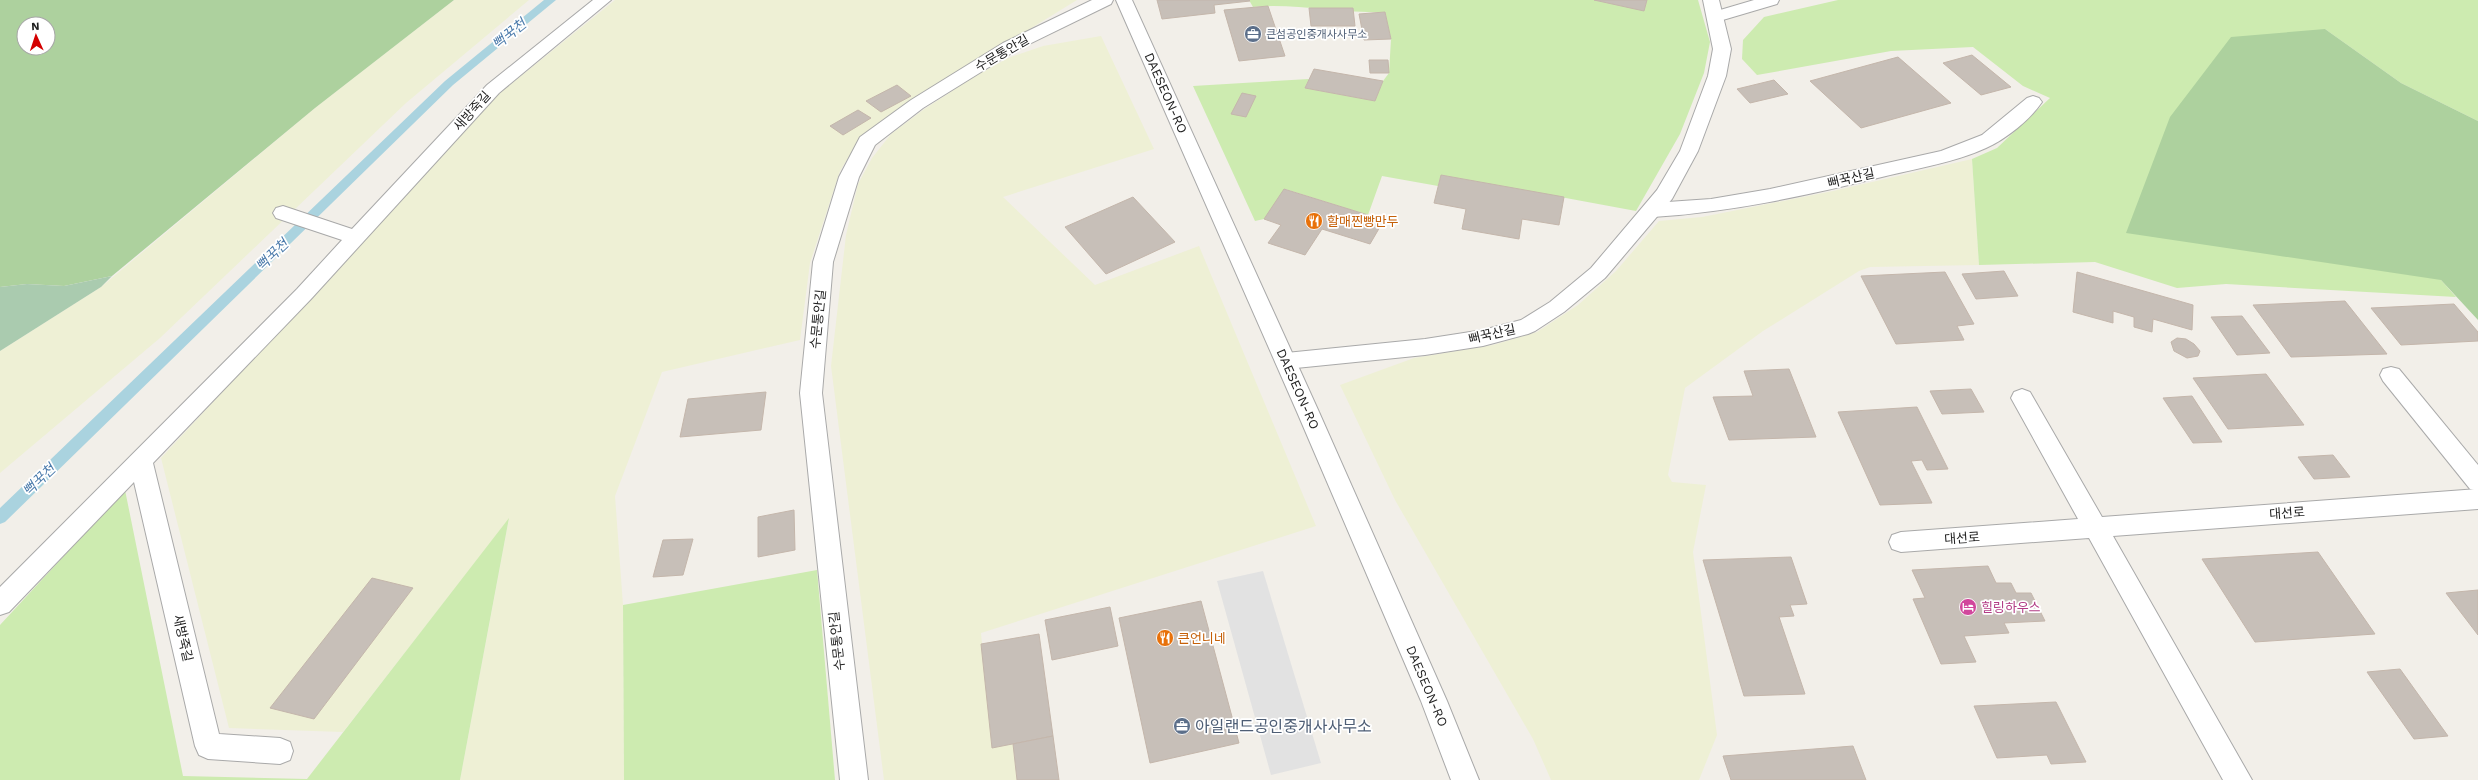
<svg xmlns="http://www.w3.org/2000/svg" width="2478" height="780" viewBox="0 0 2478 780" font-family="'Work Sans','Noto Sans KR',sans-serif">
  <rect width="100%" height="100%" fill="#f2efe9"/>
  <g fill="#eef0d5">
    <polygon points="454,0 529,0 406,103 160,338 0,473 0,351 101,287 315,108"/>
    <polygon points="615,0 1077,0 919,97 861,137 840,171 810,263 800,340 662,372 615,496 623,605 624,780 460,780 509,519 343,732 229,728 161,458 500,93"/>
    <polygon points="1101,36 1154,149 1003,197 1095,285 1199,246 1316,526 981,633 992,748 1013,744 1017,780 884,780 831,366 846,235 858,184 872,158 891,134 923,110 972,78 1008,58 1043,46"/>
    <polygon points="1972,159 1979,265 1870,267 1859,271 1763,331 1685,388 1668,475 1672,482 1706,485 1693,552 1717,735 1699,780 1551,780 1533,739 1395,500 1340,385 1414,358 1493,345 1537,332 1578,305 1616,271 1659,221 1702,217 1833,191"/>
  </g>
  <g fill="#cdebb0">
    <path d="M1249 0H1594L1644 10 1647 0H1698L1710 42 1704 73 1680 134 1636 211 1441 175 1438 186 1382 176 1368 215 1285 189 1264 219 1255 221 1193 86 1309 79 1305 88 1375 101 1383 81 1389 73 1391 39 1385 12C1341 14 1297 3 1253 7Z"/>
    <polygon points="1838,0 2478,0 2478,121 2401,83 2325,29 2441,280 2456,297 2226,284 2177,288 2095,262 1979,265 1972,159 1997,148 2050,98 2023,86 1973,47 1891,51 1757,75 1742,59 1743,40 1764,17"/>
    <polygon points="125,490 183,776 307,779 509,518 460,780 0,780 0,625"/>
    <polygon points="817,570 835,780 624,780 623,605"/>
  </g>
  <g fill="#add19e" fill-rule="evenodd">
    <path d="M0 0H454L315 108 112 276 64 286 27 284 0 287ZM24 24H48V48H24Z"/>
    <polygon points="2325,29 2401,83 2478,121 2478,320 2441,280 2126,233 2170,117 2231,37"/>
  </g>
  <polygon fill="#aacbaf" points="112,276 101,287 0,351 0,287 27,284 64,286"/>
  <polygon fill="#e2e2e2" points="1263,571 1321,763 1271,775 1217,581"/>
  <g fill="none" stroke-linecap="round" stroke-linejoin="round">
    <polygon fill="#aad3df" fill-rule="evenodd" points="544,0 556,0 453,85 5,522 0,524 0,508 445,81"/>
  </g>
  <g fill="#c7bfb8" stroke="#c4b6ab">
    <polygon points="1157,0 1249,0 1250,1 1214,5 1215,13 1162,19"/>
    <polygon points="1594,0 1647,0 1644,11"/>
    <polygon points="1268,6 1285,56 1239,61 1224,10"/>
    <polygon points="1309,8 1353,8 1355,26 1311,26"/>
    <polygon points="1385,12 1391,39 1364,40 1359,14"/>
    <polygon points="1972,55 2011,87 1981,95 1943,63"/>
    <polygon points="1898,57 1951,103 1861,128 1810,81"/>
    <polygon points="1369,60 1388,60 1389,73 1370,73"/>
    <polygon points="1314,69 1383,81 1375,101 1305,88"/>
    <polygon points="1774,80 1788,94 1750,103 1737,89"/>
    <polygon points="897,85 911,96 881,112 866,101"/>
    <polygon points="1242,93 1256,96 1246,117 1231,114"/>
    <polygon points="858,110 871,118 843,135 830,126"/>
    <polygon points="1441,175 1564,197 1559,225 1522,219 1519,239 1462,229 1466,209 1434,203"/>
    <polygon points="1284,189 1368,215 1384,220 1370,244 1322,229 1305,255 1268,243 1281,225 1264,219"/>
    <polygon points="1133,197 1175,242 1106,274 1065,227"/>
    <polygon points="2004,271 2018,296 1976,299 1962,274"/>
    <polygon points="1945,272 1974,324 1957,326 1964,340 1896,344 1861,276"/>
    <polygon points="2077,272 2193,305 2192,330 2153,319 2152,332 2134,327 2134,317 2113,311 2113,323 2073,312"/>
    <polygon points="2345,301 2387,354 2291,357 2253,305"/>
    <polygon points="2454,304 2478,332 2478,341 2401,345 2371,308"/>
    <polygon points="2242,316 2270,353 2237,355 2211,317"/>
    <polygon points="2177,338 2186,339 2194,344 2200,351 2198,356 2187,358 2174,351 2171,342"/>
    <polygon points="1789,369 1816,437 1729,440 1713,397 1753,396 1744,371"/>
    <polygon points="2266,374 2304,425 2228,429 2193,378"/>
    <polygon points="1971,389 1984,412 1942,414 1930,391"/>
    <polygon points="766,392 761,430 680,437 688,399"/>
    <polygon points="2192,396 2222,442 2193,443 2163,398"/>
    <polygon points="1917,407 1948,469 1927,470 1922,460 1911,461 1932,503 1880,505 1838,412"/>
    <polygon points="2333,455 2350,477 2314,479 2298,457"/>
    <polygon points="794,510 795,550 758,557 758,517"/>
    <polygon points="693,539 683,575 653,577 663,540"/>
    <polygon points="2318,552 2375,634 2255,642 2202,559"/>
    <polygon points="1791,557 1807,604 1790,605 1794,616 1779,617 1805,694 1744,696 1703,560"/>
    <polygon points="1988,566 1996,583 2011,583 2016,593 2031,593 2045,621 2004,623 2009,633 1964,636 1976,662 1941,664 1913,599 1925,598 1912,570"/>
    <polygon points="372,578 413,588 314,719 270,708"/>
    <polygon points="2478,590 2478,635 2446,593"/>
    <polygon points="1201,601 1239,743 1150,763 1119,618"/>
    <polygon points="1110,607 1118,646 1052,660 1045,620"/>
    <polygon points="1039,634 1053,736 992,748 981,644"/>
    <polygon points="2400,669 2448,736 2414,739 2367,672"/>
    <polygon points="2056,702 2086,762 2051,764 2047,755 1997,758 1974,706"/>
    <polygon points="1053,736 1059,780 1017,780 1013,744"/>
    <polygon points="1853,746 1866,780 1731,780 1723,756"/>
  </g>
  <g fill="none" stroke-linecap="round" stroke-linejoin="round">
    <g stroke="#a9a9a9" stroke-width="2">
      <g id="service">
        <polygon points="593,0 611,0 499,93 311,299 153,463 219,734 280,738 290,742 293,751 290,760 280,764 208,759 199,755 195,746 134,482 9,612 0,615 0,587 297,289 342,240 276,218 273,213 276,208 283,206 352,229 487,85"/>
        <polygon points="1092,0 1113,0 1111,4 1015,51 923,108 875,145 859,177 833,262 822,393 868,780 840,780 800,393 813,262 839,177 860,137 911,100 1003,43"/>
        <polygon points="1754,0 1779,0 1777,4 1716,22 1710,21 1708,17 1710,13"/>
        <path d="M2033 96 2039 98 2042 102C2030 120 2006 139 1986 148 1955 162 1920 168 1886 176 1809 195 1733 212 1653 217L1646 215 1643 210 1646 205 1653 203 1711 199 1770 189 1941 151 1982 135 2027 98Z"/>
        <polygon points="2391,367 2399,369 2478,465 2478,491 2470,489 2383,381 2380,375 2383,369"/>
      </g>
    </g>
    <g stroke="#a9a9a9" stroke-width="2">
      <g id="minor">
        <polygon points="1703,0 1719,0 1731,49 1726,76 1698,151 1672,199 1605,278 1564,312 1535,331 1528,334 1483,346 1425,355 1286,369 1278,367 1275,361 1278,355 1286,353 1425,339 1483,330 1521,320 1550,302 1591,268 1657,190 1680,151 1708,76 1713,49"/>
        <polygon points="2022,389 2030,392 2102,517 2478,489 2478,509 2113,536 2252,780 2223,780 2089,538 1901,552 1892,549 1889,542 1892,535 1901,532 2078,519 2011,398 2014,392"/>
      </g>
    </g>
    <g stroke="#a9a9a9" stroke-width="2">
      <polygon id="tertiary" points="1116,0 1132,0 1319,412 1447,701 1479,780 1451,780 1421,701 1297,412"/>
    </g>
    <use href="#service" fill="#fff" fill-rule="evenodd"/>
    <use href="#minor" fill="#fff" fill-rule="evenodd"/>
    <use href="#tertiary" fill="#fff" fill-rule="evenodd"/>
  </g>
  <defs>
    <g id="office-disc" transform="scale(0.9)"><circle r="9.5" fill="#5c6f8a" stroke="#fff"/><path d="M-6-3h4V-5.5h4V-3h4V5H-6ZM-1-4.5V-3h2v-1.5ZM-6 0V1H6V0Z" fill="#fff"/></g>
    <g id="restaurant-disc" transform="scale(0.9)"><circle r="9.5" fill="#e8710a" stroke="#fff"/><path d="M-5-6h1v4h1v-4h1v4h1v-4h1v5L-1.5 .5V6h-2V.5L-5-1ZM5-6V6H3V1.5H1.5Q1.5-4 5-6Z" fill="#fff"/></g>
    <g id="hotel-disc" transform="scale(0.9)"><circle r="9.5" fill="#d1479c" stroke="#fff"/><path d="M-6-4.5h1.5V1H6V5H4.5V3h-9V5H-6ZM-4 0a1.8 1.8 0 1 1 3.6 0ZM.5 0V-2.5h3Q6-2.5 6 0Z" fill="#fff"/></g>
  </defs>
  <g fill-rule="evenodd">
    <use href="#office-disc" x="1253" y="34"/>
    <use href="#restaurant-disc" x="1314" y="221"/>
    <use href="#hotel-disc" x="1968" y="607"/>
    <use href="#restaurant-disc" x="1165" y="638"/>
    <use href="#office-disc" x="1182" y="726"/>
  </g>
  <g text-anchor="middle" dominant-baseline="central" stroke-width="3.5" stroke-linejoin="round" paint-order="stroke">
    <g font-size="11" fill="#4e5e75" stroke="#fff" text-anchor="start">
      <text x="1266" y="34">큰섬공인중개사사무소</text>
    </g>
    <g font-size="13" fill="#222" stroke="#fff">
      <text transform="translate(1002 53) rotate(-30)">수문통안길</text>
      <text transform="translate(1166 93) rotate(66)">DAESEON-RO</text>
      <text transform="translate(472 111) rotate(-48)">새방죽길</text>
      <text transform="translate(1851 178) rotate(-13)">뻐꾹산길</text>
      <text transform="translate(818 319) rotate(-84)">수문통안길</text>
      <text transform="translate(1492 334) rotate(-13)">뻐꾹산길</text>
      <text transform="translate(1298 389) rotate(66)">DAESEON-RO</text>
      <text transform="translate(2287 513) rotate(-4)">대선로</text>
      <text transform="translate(1962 538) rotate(-4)">대선로</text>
      <text transform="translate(183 638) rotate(77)">새방죽길</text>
      <text transform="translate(837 641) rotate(-96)">수문통안길</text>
      <text transform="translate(1427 686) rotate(67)">DAESEON-RO</text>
    </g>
    <g font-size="13" fill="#c56008" stroke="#fff" text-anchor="start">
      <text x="1327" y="221">할매찐빵만두</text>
      <text x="1178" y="638">큰언니네</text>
    </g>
    <g font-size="13" fill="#b23c85" stroke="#fff" text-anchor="start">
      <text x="1981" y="607">힐링하우스</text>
    </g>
    <g font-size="14" font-style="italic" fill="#4a7aab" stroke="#fff">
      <text transform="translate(509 34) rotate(-39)">뻑꾹천</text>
      <text transform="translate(272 255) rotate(-44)">뻑꾹천</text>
      <text transform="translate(39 480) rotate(-44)">뻑꾹천</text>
    </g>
    <g font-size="16" fill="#4e5e75" stroke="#fff" text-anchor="start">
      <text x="1195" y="726">아일랜드공인중개사사무소</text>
    </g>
  </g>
  <g transform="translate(36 36) rotate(357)"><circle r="19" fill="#ffffff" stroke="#a7a7a7"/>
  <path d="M0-3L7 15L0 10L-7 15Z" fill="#d40000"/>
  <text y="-6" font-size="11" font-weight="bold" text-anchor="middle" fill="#222222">N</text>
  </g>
</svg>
